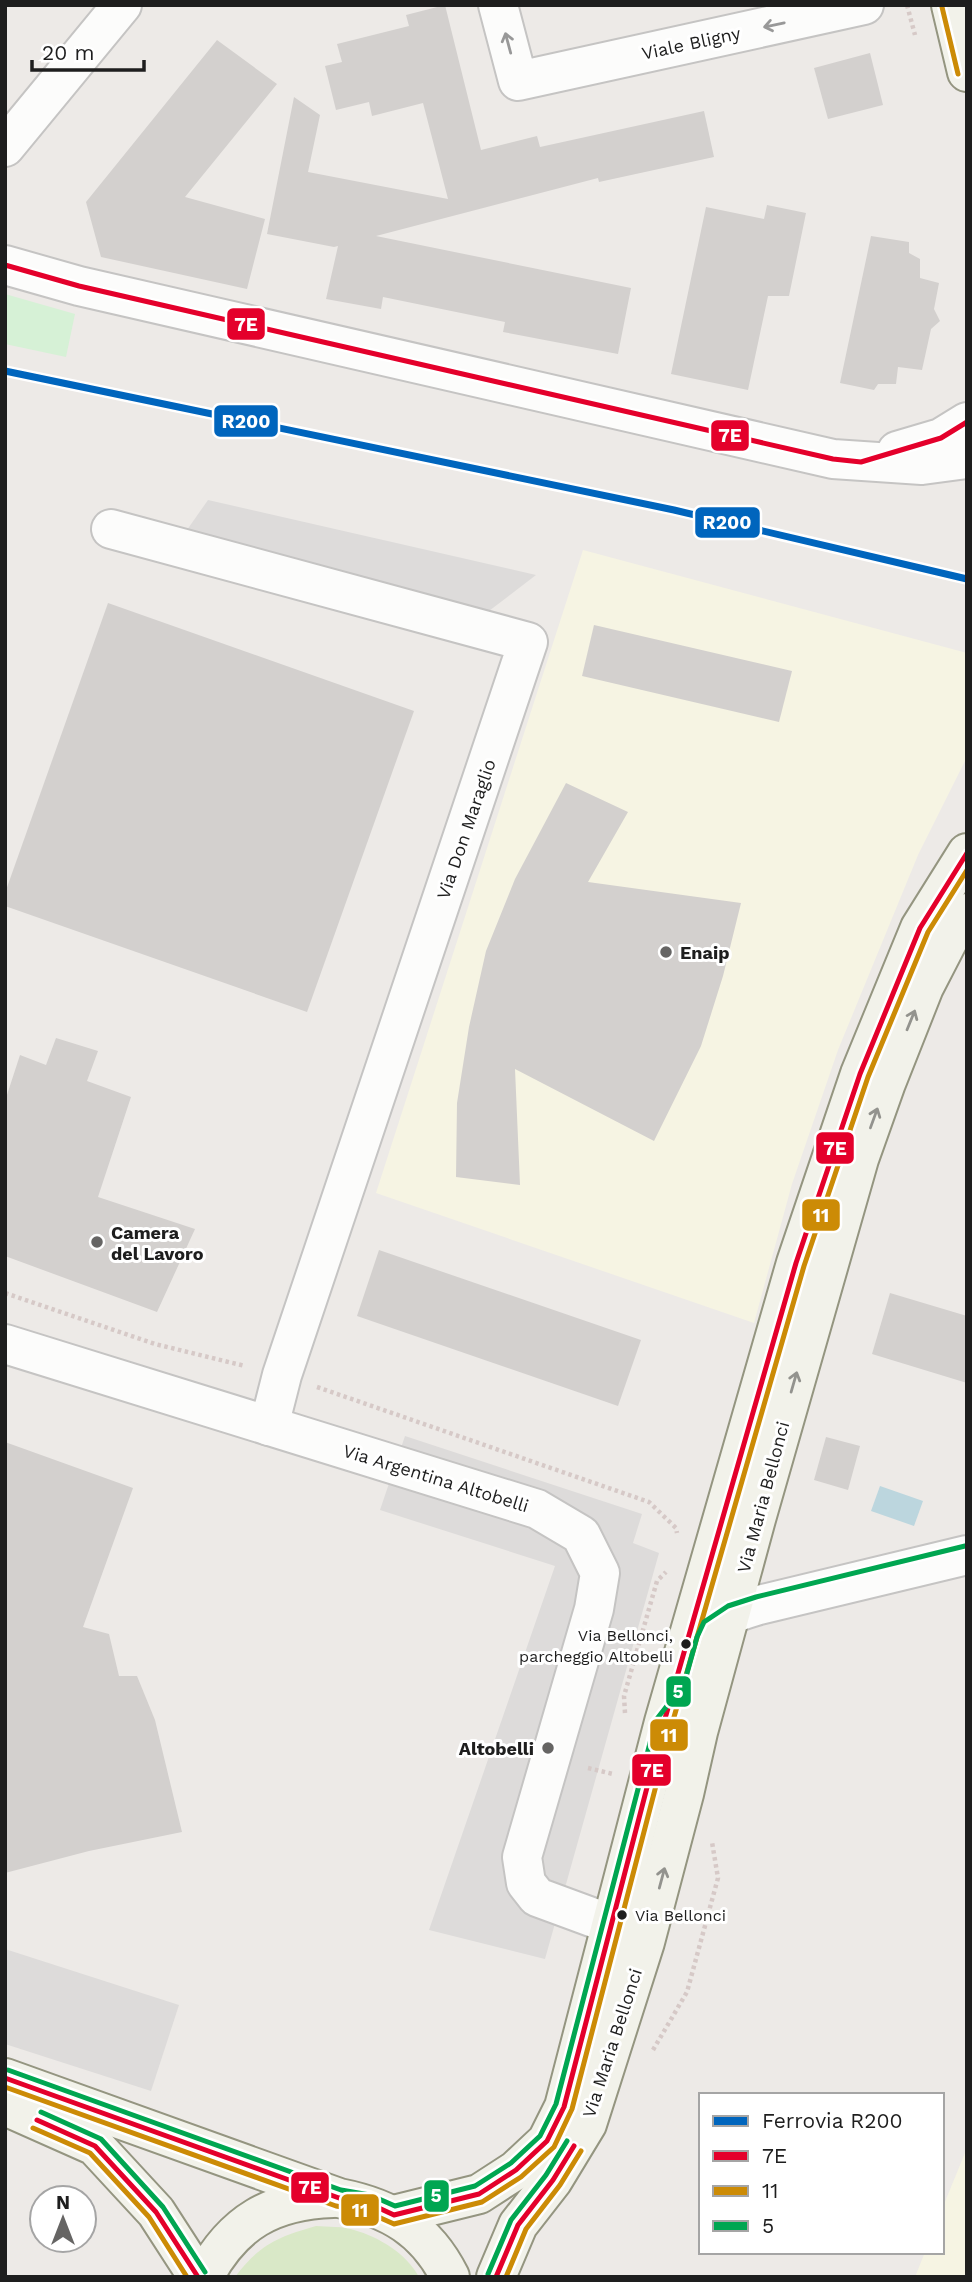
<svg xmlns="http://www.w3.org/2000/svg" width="972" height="2282" viewBox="0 0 972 2282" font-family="'Work Sans',sans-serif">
  <rect width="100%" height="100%" fill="#edeae7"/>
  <g fill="#f6f4e3">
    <polygon points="583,550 967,653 967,757 918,855 838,1050 792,1184 754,1323 376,1193"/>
    <polygon points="967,2148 967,2277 915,2277 925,2252 942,2252 942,2209"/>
  </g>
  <path fill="#d9e8c7" d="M316 2226C328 2227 343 2226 354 2230 379 2237 407 2254 419 2277H235C260 2244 278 2237 316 2226Z"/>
  <polygon fill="#d6f1d6" points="5,294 75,314 66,357 5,344"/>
  <g fill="#dddbda">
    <polygon points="208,500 536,575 485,614 175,547"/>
    <polygon points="405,1436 642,1514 633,1543 659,1553 545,1959 429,1930 555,1566 380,1510"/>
    <polygon points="5,1949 179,2005 151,2091 5,2044"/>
  </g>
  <polygon fill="#bcd6de" points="880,1486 923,1501 914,1526 871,1511"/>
  <g fill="#d3d0ce">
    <polygon points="445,5 481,150 537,136 540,147 704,111 714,157 599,182 598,178 376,236 631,288 618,354 503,332 505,322 383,297 381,309 326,299 338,246 334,247 267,234 294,97 320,115 308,172 448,199 423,103 372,116 369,102 336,110 325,66 342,62 337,44 409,26 406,15"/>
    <polygon points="217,40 277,84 185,197 265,219 247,289 101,257 86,202"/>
    <polygon points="870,53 883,105 828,119 814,68"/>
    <polygon points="767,205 806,213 789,296 768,296 748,390 671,374 706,207 764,219"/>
    <polygon points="871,236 909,242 909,253 920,259 920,278 939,283 934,309 940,321 931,329 922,370 898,367 896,384 878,384 874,390 840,383"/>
    <polygon points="108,603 414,711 307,1012 5,906 5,893"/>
    <polygon points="594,625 792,671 779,722 582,676"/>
    <polygon points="566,783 628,812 588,882 741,903 723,976 701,1046 654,1141 515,1069 520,1185 456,1177 457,1103 469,1027 486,951 515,879"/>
    <polygon points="56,1038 98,1051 87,1081 131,1097 98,1197 195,1229 157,1312 5,1256 5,1101 20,1055 46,1065"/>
    <polygon points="379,1250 641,1340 618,1406 357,1316"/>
    <polygon points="890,1293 967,1316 967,1383 872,1354"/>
    <polygon points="826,1437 860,1446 848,1490 814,1480"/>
    <polygon points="5,1442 133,1488 83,1627 109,1634 119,1676 137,1676 155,1720 182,1832 89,1851 5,1873"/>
  </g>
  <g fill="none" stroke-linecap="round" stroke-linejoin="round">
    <g stroke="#c5c4c3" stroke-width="42">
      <g id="street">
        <polyline points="498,5 518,81 864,5"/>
        <polyline points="5,147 122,5"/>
        <polyline points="5,265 79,286 833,459 922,465 967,459"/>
        <polyline points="897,451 941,438 967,422"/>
        <polyline points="111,529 528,642 282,1375 269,1426"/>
        <polyline points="5,1344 537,1509 581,1535 600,1573 594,1609 522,1857 526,1883 537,1897 613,1925"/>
        <path d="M707 1634C718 1616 740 1611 759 1605L967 1555"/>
      </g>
    </g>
    <g stroke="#949580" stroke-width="42">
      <g id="secondary">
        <polyline points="951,5 967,72"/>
        <path d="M5 2078 339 2198C390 2208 426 2229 450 2277"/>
        <polyline points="5,2106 95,2146 156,2212 198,2277"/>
        <polyline points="394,2215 479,2194 516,2170 547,2141 564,2107 664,1722 796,1263 860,1074 920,928 967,853"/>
        <path d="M204 2277C233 2222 272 2200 333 2198"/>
        <polyline points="496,2277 518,2225 553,2180 587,2124 645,1942 684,1794 698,1732 756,1519 859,1159 886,1083 924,987 956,925 967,913"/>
      </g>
    </g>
    <g stroke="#d6c9c7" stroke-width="4.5" stroke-dasharray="3.5 3.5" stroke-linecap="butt">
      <polyline points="907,5 915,35"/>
      <polyline points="5,1293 155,1344 245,1366"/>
      <polyline points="317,1387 649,1502 676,1528 677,1533"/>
      <polyline points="625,1713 624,1696 657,1581 666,1572"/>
      <polyline points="588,1768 613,1774"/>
      <polyline points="653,2050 687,1992 718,1878 712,1842"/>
    </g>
    <use href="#street" stroke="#fcfcfb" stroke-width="38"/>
    <use href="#secondary" stroke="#f2f2ea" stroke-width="38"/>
    <g stroke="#fff" stroke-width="10">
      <g id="bus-1">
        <polyline points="5,265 79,286 833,459 861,462 941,438 967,422"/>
        <polyline points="5,2078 339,2198 368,2203 394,2215 479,2194 516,2170 547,2141 564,2107 664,1722 796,1263 860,1074 920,928 967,853"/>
        <polyline points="37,2120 95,2146 156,2212 198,2277"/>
        <polyline points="496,2277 518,2225 553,2180 574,2146"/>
      </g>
    </g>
    <g stroke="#fff" stroke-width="10">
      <g id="bus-2">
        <polyline points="942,7 958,74"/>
        <polyline points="5,2087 336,2206 365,2211 394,2224 482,2202 521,2177 554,2147 572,2109 672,1724 804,1266 868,1077 928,932 967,870"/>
        <polyline points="33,2128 90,2153 149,2217 187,2277"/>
        <polyline points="506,2277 526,2229 560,2185 581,2151"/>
      </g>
    </g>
    <g stroke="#fff" stroke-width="10">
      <g id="bus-3">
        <polyline points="8,2070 341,2190 370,2195 395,2206 475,2186 511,2163 540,2136 556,2104 656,1720 684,1684 697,1637 704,1622 728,1606 756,1597 965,1546"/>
        <polyline points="41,2112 101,2139 163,2207 205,2272"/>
        <polyline points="488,2274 511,2220 546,2175 567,2141"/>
      </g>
    </g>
    <use href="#bus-1" stroke="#e4002b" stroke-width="5"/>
    <use href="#bus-2" stroke="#cc8b06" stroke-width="5"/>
    <use href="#bus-3" stroke="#00a651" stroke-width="5"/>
    <g stroke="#fff" stroke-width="12">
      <polyline id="rail-1" points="5,371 674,510 967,579"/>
    </g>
    <use href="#rail-1" stroke="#0065bd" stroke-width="7"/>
  </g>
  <defs><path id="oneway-shaft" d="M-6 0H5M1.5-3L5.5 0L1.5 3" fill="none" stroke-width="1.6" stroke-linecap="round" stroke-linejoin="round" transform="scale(1.75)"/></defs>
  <g stroke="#989898">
    <use href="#oneway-shaft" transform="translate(774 25) rotate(168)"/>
    <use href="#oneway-shaft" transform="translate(508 43) rotate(-105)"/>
  </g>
  <g stroke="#93938e">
    <use href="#oneway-shaft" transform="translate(911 1020) rotate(-68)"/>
    <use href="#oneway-shaft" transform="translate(874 1118) rotate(-70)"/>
    <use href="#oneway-shaft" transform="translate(794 1382) rotate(-74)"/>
    <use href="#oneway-shaft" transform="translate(662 1878) rotate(-75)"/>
  </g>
  <g fill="#666564" stroke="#fff" stroke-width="2.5">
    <circle cx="666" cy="952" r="7"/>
    <circle cx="97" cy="1242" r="7"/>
    <circle cx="548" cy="1748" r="7"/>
  </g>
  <g fill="#1e1e1e" stroke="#fff" stroke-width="2.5">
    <circle cx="686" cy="1644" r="6"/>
    <circle cx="622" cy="1915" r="6"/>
  </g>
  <g text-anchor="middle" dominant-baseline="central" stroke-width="6" stroke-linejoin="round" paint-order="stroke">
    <g font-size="16" fill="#1e1e1e" stroke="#fff" text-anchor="end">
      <text x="673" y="1635">Via Bellonci,<tspan x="673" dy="21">parcheggio Altobelli</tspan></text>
      <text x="635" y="1915" text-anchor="start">Via Bellonci</text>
    </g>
    <g font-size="18" fill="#1e1e1e" stroke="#fff">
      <text transform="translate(691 43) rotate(-12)">Viale Bligny</text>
      <text transform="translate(466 829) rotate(-71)">Via Don Maraglio</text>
      <text transform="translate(436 1478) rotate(17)">Via Argentina Altobelli</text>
      <text transform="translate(763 1497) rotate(-75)">Via Maria Bellonci</text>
      <text transform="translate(612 2043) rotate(-72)">Via Maria Bellonci</text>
    </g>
    <g font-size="18" font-weight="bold" fill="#1e1e1e" stroke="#fff" text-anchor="start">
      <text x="680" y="952">Enaip</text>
      <text x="111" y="1232">Camera<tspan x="111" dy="21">del Lavoro</tspan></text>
      <text x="534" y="1748" text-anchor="end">Altobelli</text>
    </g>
  </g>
  <g stroke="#fff" stroke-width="2.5">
    <rect x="226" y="307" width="40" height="34" rx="7" fill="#e4002b"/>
    <rect x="213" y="404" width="66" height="34" rx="7" fill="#0065bd"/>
    <rect x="710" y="419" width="40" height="33" rx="7" fill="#e4002b"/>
    <rect x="694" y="506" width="67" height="33" rx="7" fill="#0065bd"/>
    <rect x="815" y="1131" width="40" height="34" rx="7" fill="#e4002b"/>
    <rect x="801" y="1198" width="40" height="34" rx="7" fill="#cc8b06"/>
    <rect x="665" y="1675" width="27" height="33" rx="7" fill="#00a651"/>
    <rect x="649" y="1718" width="40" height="34" rx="7" fill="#cc8b06"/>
    <rect x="631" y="1753" width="41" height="34" rx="7" fill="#e4002b"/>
    <rect x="290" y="2171" width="40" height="33" rx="7" fill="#e4002b"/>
    <rect x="423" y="2179" width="27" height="34" rx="7" fill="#00a651"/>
    <rect x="340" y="2193" width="40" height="34" rx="7" fill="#cc8b06"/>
  </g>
  <g font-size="19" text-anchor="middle" font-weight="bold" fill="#fff">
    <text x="246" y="331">7E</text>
    <text x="246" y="428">R200</text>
    <text x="730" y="442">7E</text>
    <text x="727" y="529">R200</text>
    <text x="835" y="1155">7E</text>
    <text x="821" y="1222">11</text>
    <text x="678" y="1698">5</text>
    <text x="669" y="1742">11</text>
    <text x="652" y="1777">7E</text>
    <text x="310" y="2194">7E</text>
    <text x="436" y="2202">5</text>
    <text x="360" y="2217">11</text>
  </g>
  <rect width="972" height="2282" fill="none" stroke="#1e1e1e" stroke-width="14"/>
  <rect x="699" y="2093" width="245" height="161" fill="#ffffff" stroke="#a5a5a5" stroke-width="2"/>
  <rect x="713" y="2116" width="35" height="10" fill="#0065bd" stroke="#a5a5a5" stroke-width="2"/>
  <text x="762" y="2128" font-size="21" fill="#1e1e1e">Ferrovia R200</text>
  <rect x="713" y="2151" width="35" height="10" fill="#e4002b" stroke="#a5a5a5" stroke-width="2"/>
  <text x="762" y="2163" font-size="21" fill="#1e1e1e">7E</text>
  <rect x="713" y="2186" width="35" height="10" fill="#cc8b06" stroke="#a5a5a5" stroke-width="2"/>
  <text x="762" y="2198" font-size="21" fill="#1e1e1e">11</text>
  <rect x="713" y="2221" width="35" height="10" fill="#00a651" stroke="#a5a5a5" stroke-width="2"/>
  <text x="762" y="2233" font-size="21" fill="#1e1e1e">5</text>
  <g transform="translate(63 2219)"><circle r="33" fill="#ffffff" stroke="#a5a5a5" stroke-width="2"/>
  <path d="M0-5L12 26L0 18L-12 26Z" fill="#666564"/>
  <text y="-10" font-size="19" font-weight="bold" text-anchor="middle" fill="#1e1e1e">N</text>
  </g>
  <path d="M32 60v10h112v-10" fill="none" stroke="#1e1e1e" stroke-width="3.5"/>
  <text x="42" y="60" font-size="21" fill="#1e1e1e" stroke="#ffffff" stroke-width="5" paint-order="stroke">20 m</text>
</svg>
